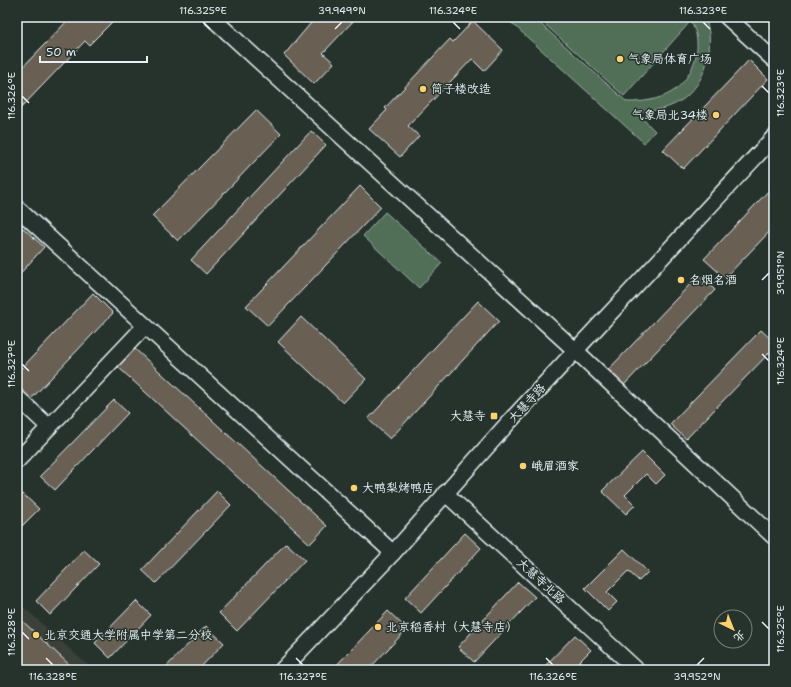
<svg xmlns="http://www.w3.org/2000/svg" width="791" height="687" viewBox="0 0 791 687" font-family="'Shantell Sans','LXGW WenKai TC',sans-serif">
  <rect width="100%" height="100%" fill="#26332d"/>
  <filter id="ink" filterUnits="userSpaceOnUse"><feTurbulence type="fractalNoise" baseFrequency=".025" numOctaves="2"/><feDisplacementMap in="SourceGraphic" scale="8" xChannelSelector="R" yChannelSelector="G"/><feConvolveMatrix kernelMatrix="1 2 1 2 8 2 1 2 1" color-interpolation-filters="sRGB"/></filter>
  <g filter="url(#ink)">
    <polygon fill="#3a4138" points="17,601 93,670 17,670"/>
    <g fill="#516e56" stroke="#9cb0a7">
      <path d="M505 17H533L627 102C643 102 658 100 672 92 695 77 707 39 687 17H705C717 47 705 91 673 105 662 110 649 111 637 113L655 131 644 143Z"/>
      <polygon points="537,17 683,17 689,23 624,96"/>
      <polygon points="385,212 442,263 419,288 363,236"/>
    </g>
    <g fill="#696152" stroke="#e8f1f8">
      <polygon points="71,17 117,17 89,45 85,41 17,112 17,73"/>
      <polygon points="316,17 357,17 323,53 334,63 314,84 284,55"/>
      <polygon points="473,21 503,50 484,71 472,59 408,126 419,136 400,157 369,129 387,110 385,108 450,39 453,42"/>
      <polygon points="749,60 768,79 683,169 663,150"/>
      <polygon points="256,110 281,134 178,241 152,216"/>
      <polygon points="311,131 326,145 206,274 191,260"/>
      <polygon points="774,185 774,227 725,278 704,259"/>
      <polygon points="360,186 381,207 268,326 246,306"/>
      <polygon points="23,228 44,247 17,277 17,235"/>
      <polygon points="699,275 715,290 624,385 608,370"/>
      <polygon points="93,293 113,313 31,399 17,386 17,373"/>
      <polygon points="478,301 499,321 390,439 368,419"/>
      <polygon points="301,317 366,379 343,403 278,342"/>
      <polygon points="761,330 774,342 774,348 686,439 670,424"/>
      <polygon points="134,348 327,526 310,544 117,366"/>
      <polygon points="114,400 128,413 55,490 40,476"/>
      <polygon points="642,452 665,475 656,484 646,474 625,495 635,505 626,514 602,491"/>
      <polygon points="217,491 231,505 156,583 142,570"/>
      <polygon points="23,494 39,509 17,531 17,500"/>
      <polygon points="465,533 481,548 421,613 405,598"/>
      <polygon points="286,543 305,560 237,631 219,613"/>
      <polygon points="624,549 648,572 639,581 628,571 607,592 617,602 608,611 585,588"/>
      <polygon points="84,550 99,564 50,615 36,601"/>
      <polygon points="518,582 535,597 474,662 458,647"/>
      <polygon points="136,601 151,615 110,658 95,643"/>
      <polygon points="388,611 407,629 368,670 332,670"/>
      <polygon points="17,616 75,670 25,670 17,663"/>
      <polygon points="206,626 224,643 198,670 163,670"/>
      <polygon points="575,635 591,650 571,670 541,670"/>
    </g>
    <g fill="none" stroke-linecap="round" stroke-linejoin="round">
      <g stroke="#e8f1f8" stroke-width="18">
        <g id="minor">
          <polyline points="211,17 576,351 774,537"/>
          <polyline points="727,17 774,60"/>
          <polyline points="17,208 393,553"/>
          <polyline points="17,397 49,427"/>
          <polyline points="17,461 145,326"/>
          <polyline points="445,493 637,670"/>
          <polyline points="282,670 393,553 509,422 774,137"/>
        </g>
      </g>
      <use href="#minor" stroke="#26332d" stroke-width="15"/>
    </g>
  </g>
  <path fill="none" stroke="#e8f1f8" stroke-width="1.5" d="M203 22 210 29M453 22 460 29M703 22 710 29M335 29 342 22M762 86 769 93M22 96 29 103M762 280 769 273M762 354 769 361M22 364 29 371M762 622 769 629M22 632 29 639M46 658 53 665M296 658 303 665M546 658 553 665M697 665 704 658"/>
  <g fill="#ffd166" stroke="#26332d" stroke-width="1.5">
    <circle cx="620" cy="59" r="4"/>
    <circle cx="423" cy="89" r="4"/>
    <circle cx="716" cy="115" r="4"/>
    <circle cx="681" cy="280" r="4"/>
    <rect x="490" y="412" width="8" height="8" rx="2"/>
    <circle cx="523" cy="466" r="4"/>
    <circle cx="354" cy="488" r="4"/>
    <circle cx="378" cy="627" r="4"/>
    <circle cx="36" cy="635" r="4"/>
  </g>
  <g text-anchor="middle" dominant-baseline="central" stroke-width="3" stroke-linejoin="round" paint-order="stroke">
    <g font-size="12" fill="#e8f1f8" stroke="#26332d" text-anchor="start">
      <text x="628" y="59">气象局体育广场</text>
      <text x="431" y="89">筒子楼改造</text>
      <text x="708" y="115" text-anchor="end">气象局北34楼</text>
      <text x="689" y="280">名烟名酒</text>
      <text x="486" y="416" text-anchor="end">大慧寺</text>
      <text x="531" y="466">峨眉酒家</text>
      <text x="362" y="488">大鸭梨烤鸭店</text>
      <text x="386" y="627">北京稻香村（大慧寺店）</text>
      <text x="44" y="635">北京交通大学附属中学第二分校</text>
    </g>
    <g font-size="12" fill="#e8f1f8" stroke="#26332d">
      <text transform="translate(527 403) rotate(-47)">大慧寺路</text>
      <text transform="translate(541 581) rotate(43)">大慧寺北路</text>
    </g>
  </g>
  <rect width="791" height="687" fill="none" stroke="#26332d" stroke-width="44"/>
  <g transform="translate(733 629) rotate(137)"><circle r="19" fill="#26332d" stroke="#747f7e"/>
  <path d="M0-3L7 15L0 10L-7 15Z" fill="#ffd166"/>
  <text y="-6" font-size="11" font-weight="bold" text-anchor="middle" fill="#e8f1f8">北</text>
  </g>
  <path d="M40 56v6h107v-6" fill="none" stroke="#e8f1f8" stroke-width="2"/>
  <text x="46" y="56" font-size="12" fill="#e8f1f8" stroke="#26332d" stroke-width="3" paint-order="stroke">50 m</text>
  <rect x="22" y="22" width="747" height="643" fill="none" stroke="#e8f1f8" stroke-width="1.5"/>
  <g font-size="10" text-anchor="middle" fill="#e8f1f8">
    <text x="203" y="14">116.325°E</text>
    <text x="342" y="14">39.949°N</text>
    <text x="453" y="14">116.324°E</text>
    <text x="703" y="14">116.323°E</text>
    <text transform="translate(780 93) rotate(-90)" y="4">116.323°E</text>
    <text transform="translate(11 96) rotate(-90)" y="4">116.326°E</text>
    <text transform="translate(780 273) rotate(-90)" y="4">39.951°N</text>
    <text transform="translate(780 361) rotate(-90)" y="4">116.324°E</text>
    <text transform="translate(11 364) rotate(-90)" y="4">116.327°E</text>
    <text transform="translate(780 629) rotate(-90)" y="4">116.325°E</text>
    <text transform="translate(11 632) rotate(-90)" y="4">116.328°E</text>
    <text x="53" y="680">116.328°E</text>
    <text x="303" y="680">116.327°E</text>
    <text x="553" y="680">116.326°E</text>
    <text x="697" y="680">39.952°N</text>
  </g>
</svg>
